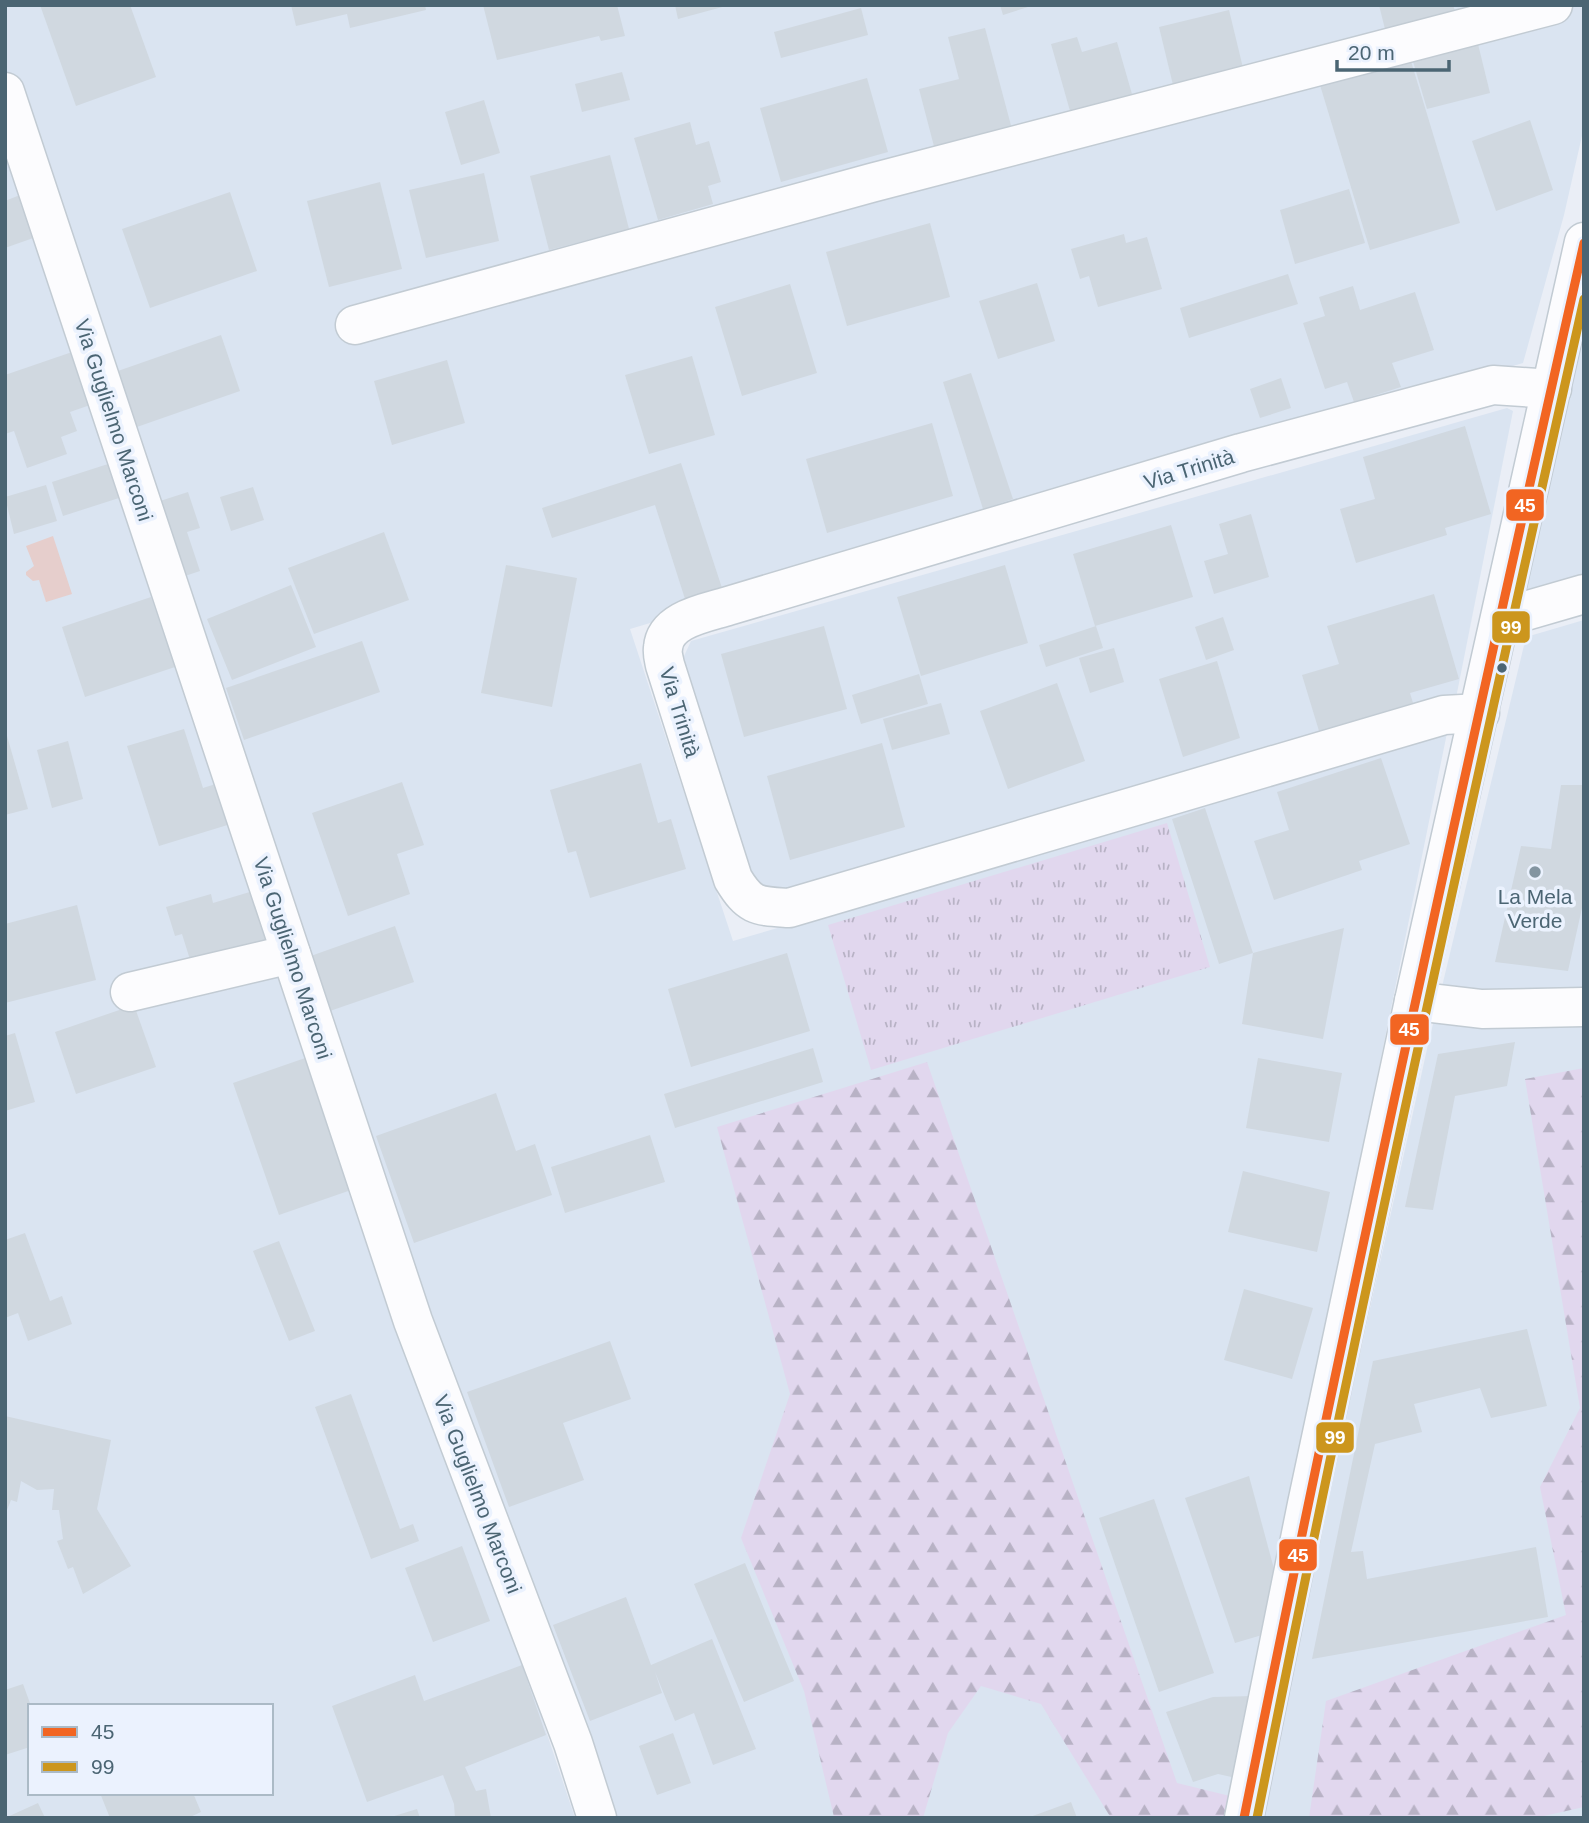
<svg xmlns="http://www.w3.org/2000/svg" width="1589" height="1823" viewBox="0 0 1589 1823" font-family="Helvetica,sans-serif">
  <defs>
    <pattern id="grass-tufts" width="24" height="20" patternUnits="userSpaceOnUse" patternTransform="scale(1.75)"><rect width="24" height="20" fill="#e1d7ee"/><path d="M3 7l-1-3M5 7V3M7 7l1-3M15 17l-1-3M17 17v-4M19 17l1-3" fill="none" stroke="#b8b2c5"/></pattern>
    <pattern id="forest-firs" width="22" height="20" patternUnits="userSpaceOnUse" patternTransform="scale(1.75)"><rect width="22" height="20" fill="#e1d7ee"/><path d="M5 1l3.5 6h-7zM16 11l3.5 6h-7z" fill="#b8b2c5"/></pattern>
  </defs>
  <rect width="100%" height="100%" fill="#eaeef6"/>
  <g fill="#dae4f1" fill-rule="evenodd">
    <polygon points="5,5 1584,5 1584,127 1564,215 1523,363 630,629 733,941 1447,733 1301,1451 1230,1818 607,1818 300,958 106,375 5,67"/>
    <path d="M5 145 509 1620 575 1818H5ZM30 1706H271V1793H30Z"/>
    <polygon points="1584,336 1584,581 1521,599 1580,337"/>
    <polygon points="1507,408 1513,411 1456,698 763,896 742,878 678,669 691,641"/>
    <polygon points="1584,620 1584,1818 1258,1818 1427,1049 1526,637"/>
  </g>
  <polygon fill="url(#grass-tufts)" points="1167,823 1210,967 871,1070 828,925"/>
  <g fill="url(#forest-firs)">
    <polygon points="927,1062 1177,1783 1234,1797 1230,1818 1111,1818 1041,1704 981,1686 948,1733 923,1818 834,1817 804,1691 741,1538 790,1394 717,1127"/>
    <polygon points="1584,1068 1584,1807 1535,1818 1309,1818 1326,1701 1566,1615 1540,1487 1580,1408 1525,1079"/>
  </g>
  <polygon fill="#e6cecc" points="53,536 72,594 46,602 39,580 33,581 26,575 26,572 34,566 26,546"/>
  <g fill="#d0d8e0">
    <polygon points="40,5 130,5 156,77 76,106"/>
    <polygon points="291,5 425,5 426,10 350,28 347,14 296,26"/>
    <polygon points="483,5 617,5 625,36 601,41 599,36 497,60"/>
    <polygon points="675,5 726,5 726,6 678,19"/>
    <polygon points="1000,5 1027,5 1028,7 1003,15"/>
    <polygon points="1379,5 1453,5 1456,14 1386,33"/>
    <polygon points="861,8 868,35 781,58 774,32"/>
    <polygon points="1229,10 1244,72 1174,89 1159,27"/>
    <polygon points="985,28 1013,133 936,154 919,89 959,79 948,37"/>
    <polygon points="1077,37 1082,52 1117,42 1134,101 1072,118 1051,44"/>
    <polygon points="1477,40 1490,93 1427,109 1412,58"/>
    <polygon points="1410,58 1460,223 1370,250 1320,85"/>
    <polygon points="622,72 630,100 582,112 575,84"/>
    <polygon points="867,78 888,152 781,182 760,108"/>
    <polygon points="484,100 500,153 461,165 445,112"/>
    <polygon points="1530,120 1553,190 1496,211 1472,141"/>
    <polygon points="690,122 696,145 709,141 721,182 708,186 713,204 658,220 634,138"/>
    <polygon points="610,155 629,229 549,250 530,176"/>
    <polygon points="484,173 499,241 426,258 409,190"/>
    <polygon points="380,182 402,269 329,287 307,201"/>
    <polygon points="1349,189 1365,243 1295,264 1280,210"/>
    <polygon points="230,192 257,271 150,308 122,229"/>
    <polygon points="20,195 36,237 5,248 5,201"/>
    <polygon points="930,223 950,297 847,326 826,252"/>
    <polygon points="1124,234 1126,243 1147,237 1162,289 1098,307 1089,276 1080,279 1071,249"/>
    <polygon points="1288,274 1298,304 1189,338 1180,308"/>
    <polygon points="1037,283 1055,341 998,359 979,301"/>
    <polygon points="790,284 817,373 742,396 715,307"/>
    <polygon points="1353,286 1360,310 1415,292 1434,350 1392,363 1401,387 1354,402 1347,382 1325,389 1303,323 1325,316 1319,297"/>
    <polygon points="221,335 240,391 134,428 115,372"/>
    <polygon points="75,351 93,404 70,412 77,431 61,437 67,454 27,468 14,431 5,434 5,375"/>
    <polygon points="692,356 715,435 649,454 625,375"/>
    <polygon points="447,360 465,423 392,445 374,381"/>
    <polygon points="971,373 1013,499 983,509 943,382"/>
    <polygon points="1281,378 1291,408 1260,418 1250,389"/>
    <polygon points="932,423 953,496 827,533 806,459"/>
    <polygon points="1465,426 1491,514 1445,528 1447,535 1356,563 1340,509 1375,499 1363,457"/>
    <polygon points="681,463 722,588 685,599 655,505 552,538 542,508"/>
    <polygon points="108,464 119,498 63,516 52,482"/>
    <polygon points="46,485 57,521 14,534 5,497"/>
    <polygon points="253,487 264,520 231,531 220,497"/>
    <polygon points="188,492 200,528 187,532 200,571 185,576 160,501"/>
    <polygon points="1251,514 1269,577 1214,594 1204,561 1228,554 1219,524"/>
    <polygon points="1171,525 1193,597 1095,626 1073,554"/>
    <polygon points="384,532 409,600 314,634 288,568"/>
    <polygon points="506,565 577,578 552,707 481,693"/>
    <polygon points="1005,565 1028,643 921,676 897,597"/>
    <polygon points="291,585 316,647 232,680 207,619"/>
    <polygon points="1434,594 1459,679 1410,693 1413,703 1319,731 1302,675 1339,664 1327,626"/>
    <polygon points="151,597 175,667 85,697 62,627"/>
    <polygon points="1223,617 1234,650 1206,660 1195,627"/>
    <polygon points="824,626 847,709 744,737 721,654"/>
    <polygon points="1096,626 1103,648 1046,667 1039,645"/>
    <polygon points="362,641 380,692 244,740 226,688"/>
    <polygon points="1114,648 1124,682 1090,693 1079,658"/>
    <polygon points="1217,661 1240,738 1183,757 1159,679"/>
    <polygon points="919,674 928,704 861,724 852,695"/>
    <polygon points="1057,683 1085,761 1008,789 980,711"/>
    <polygon points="941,703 950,734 892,750 883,719"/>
    <polygon points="5,729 28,809 5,815"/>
    <polygon points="184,729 203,788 222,782 234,823 159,846 127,746"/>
    <polygon points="68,741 83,799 52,808 37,750"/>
    <polygon points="882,743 905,827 790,860 767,776"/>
    <polygon points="1381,758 1410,844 1359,861 1362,870 1274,900 1254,841 1289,830 1277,792"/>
    <polygon points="641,763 658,823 671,819 686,869 590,898 576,851 568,853 550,790"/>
    <polygon points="402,782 424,845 397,854 410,894 348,916 312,813"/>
    <polygon points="1561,785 1584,785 1584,899 1568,971 1495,962 1521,846 1551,849"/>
    <polygon points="1205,808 1253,953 1344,928 1323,1039 1242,1024 1253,953 1219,964 1172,819"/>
    <polygon points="253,891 269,943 192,966 182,934 175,936 166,907 211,894 213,903"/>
    <polygon points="77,905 96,980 5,1003 5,924"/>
    <polygon points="395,926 414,982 327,1012 308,957"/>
    <polygon points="787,953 810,1031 691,1067 668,989"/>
    <polygon points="134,1005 156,1067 76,1094 55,1032"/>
    <polygon points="15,1033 35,1102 5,1111 5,1036"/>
    <polygon points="1515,1042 1507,1086 1455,1096 1433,1210 1405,1207 1438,1054"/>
    <polygon points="813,1048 823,1082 675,1128 664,1094"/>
    <polygon points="308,1057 354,1189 279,1215 233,1083"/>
    <polygon points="1258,1058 1342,1073 1329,1142 1246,1128"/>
    <polygon points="496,1093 516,1151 535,1144 552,1195 414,1243 376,1136"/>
    <polygon points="650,1135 665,1182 565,1213 551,1167"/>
    <polygon points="1243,1171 1330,1192 1317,1252 1228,1232"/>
    <polygon points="25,1233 50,1301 62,1296 72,1324 28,1341 18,1313 5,1318 5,1240"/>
    <polygon points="279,1241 315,1331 289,1341 253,1251"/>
    <polygon points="1244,1289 1313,1308 1292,1379 1224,1360"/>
    <polygon points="1527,1329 1547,1406 1491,1418 1480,1388 1414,1404 1422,1432 1375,1444 1351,1552 1363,1551 1367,1579 1536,1547 1548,1617 1312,1659 1373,1361"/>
    <polygon points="610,1341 631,1399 563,1423 584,1480 509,1507 467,1392"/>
    <polygon points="351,1394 400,1529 413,1524 419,1541 371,1559 315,1407"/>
    <polygon points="5,1416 111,1440 97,1509 131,1566 83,1594 73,1567 68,1569 57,1541 63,1539 59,1510 52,1510 54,1489 37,1490 21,1481 17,1502 11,1500 5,1515"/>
    <polygon points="1249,1476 1274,1569 1262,1635 1235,1643 1185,1498"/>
    <polygon points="1154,1499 1214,1673 1159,1692 1099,1518"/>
    <polygon points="462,1546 490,1621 433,1642 405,1568"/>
    <polygon points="745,1563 794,1681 744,1702 694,1584"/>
    <polygon points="626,1597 651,1665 712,1639 756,1749 713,1765 694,1713 675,1721 655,1672 662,1693 590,1721 553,1625"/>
    <polygon points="522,1665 546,1735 465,1767 476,1791 486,1789 491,1818 455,1818 454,1804 443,1775 367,1802 332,1706 415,1675 424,1701"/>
    <polygon points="23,1684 31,1706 30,1747 5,1755 5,1690"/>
    <polygon points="1253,1696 1236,1778 1218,1774 1193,1782 1166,1712 1213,1697"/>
    <polygon points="673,1733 691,1783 657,1795 639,1746"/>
    <polygon points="100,1793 193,1793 201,1812 188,1818 110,1818"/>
    <polygon points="1071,1802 1077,1818 1031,1818 1030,1817"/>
    <polygon points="38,1803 45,1818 5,1818"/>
    <polygon points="417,1809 420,1818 391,1818 391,1817"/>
  </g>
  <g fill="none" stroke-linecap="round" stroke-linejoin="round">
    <g stroke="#c2cbd3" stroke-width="41">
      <g id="minor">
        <polyline points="5,92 413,1321 573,1743 597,1818"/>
        <polyline points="355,325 871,183 1553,5"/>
        <polyline points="1501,618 1584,594"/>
        <path d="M1480 713 1444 715 789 908C757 906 750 907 733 879L665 665C664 660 662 653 663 648 665 619 706 613 728 606L1241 453 1493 385 1552 389"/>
        <polyline points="130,992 291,954"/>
        <polyline points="1414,1001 1482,1009 1584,1007"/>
        <polyline points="1244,1818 1307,1504 1414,1001 1584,242"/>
      </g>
    </g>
    <use href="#minor" stroke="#fcfcfe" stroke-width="38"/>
    <g stroke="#ebf2fe" stroke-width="14">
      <path id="bus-1" d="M1244 1818C1350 1291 1466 767 1584 243"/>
    </g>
    <g stroke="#ebf2fe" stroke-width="14">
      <path id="bus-2" d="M1257 1818C1358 1310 1471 805 1584 299"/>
    </g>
    <use href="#bus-1" stroke="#f26522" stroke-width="9"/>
    <use href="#bus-2" stroke="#cc961d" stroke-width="9"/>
  </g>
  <circle fill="#4b6573" stroke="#ebf2fe" stroke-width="2.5" cx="1502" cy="668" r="6"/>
  <circle fill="#8395a1" stroke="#ebf2fe" stroke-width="2.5" cx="1535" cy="872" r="7"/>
  <g text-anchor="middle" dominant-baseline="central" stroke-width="7" stroke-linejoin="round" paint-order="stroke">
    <g font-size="21" fill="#4b6573" stroke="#ebf2fe">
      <text transform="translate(114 420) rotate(72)">Via Guglielmo Marconi</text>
      <text transform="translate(1189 469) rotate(-17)">Via Trinità</text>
      <text transform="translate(680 712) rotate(73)">Via Trinità</text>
      <text transform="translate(293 958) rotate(72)">Via Guglielmo Marconi</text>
      <text transform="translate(478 1494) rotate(69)">Via Guglielmo Marconi</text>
    </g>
    <g font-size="21" fill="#4b6573" stroke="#ebf2fe">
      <text x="1535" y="896">La Mela<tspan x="1535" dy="24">Verde</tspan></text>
    </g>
  </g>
  <g stroke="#ebf2fe" stroke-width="2.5">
    <rect x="1505" y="488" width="40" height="34" rx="7" fill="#f26522"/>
    <rect x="1491" y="610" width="40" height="34" rx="7" fill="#cc961d"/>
    <rect x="1389" y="1013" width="41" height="33" rx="7" fill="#f26522"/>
    <rect x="1315" y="1421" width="40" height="33" rx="7" fill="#cc961d"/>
    <rect x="1278" y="1538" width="40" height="34" rx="7" fill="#f26522"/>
  </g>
  <g font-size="19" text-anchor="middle" font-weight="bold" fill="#fff">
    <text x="1525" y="512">45</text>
    <text x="1511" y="634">99</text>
    <text x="1409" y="1036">45</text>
    <text x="1335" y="1444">99</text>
    <text x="1298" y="1562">45</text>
  </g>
  <rect width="1589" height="1823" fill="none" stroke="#4b6573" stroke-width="14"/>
  <rect x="28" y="1704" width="245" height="91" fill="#ebf2fe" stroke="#abbac6" stroke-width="2"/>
  <rect x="42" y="1727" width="35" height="10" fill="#f26522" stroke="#abbac6" stroke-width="2"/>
  <text x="91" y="1739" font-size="21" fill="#4b6573">45</text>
  <rect x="42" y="1762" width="35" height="10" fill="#cc961d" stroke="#abbac6" stroke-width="2"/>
  <text x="91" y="1774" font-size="21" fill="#4b6573">99</text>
  <path d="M1337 60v10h112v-10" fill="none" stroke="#4b6573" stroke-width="3.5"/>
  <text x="1348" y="60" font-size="21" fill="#4b6573" stroke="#ebf2fe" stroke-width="5" paint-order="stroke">20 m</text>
</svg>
